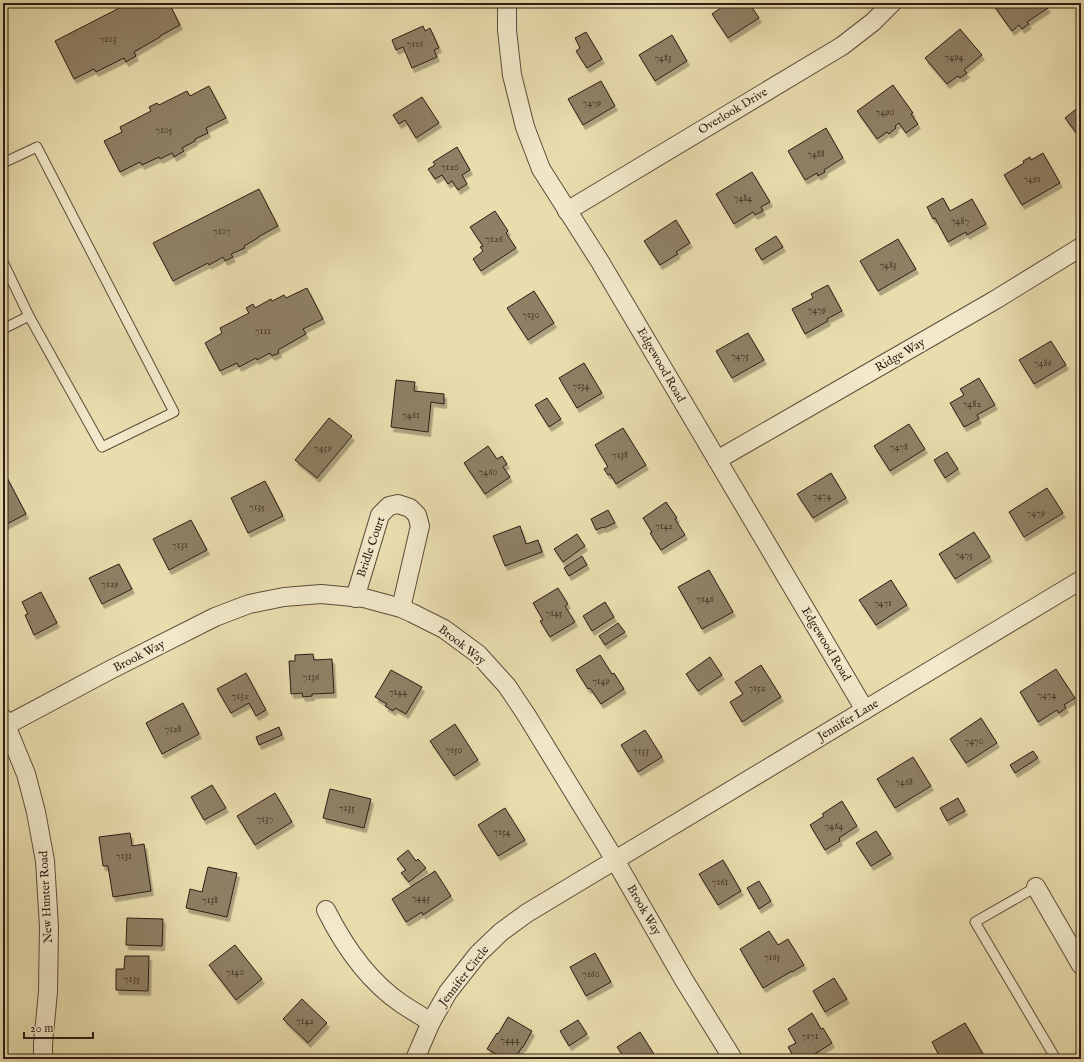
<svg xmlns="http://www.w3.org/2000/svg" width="1084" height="1062" viewBox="0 0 1084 1062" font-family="'IM FELL English',serif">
  <defs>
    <filter id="shadow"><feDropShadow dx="2.5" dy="4.5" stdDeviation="0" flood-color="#0004"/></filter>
  </defs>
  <rect width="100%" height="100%" fill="#e9ddae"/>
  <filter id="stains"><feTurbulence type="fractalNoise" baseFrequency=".005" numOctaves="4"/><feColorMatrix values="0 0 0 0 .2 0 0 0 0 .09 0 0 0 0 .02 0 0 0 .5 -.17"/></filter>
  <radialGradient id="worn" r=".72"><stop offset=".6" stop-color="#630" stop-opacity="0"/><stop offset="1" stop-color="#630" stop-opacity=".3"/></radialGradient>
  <g fill="#8f8065" stroke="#2e1c15" filter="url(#shadow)">
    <polygon points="129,3 169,3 180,25 160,36 160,37 134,52 136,56 126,62 124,58 96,72 94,69 74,79 55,41"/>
    <polygon points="728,3 749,3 759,18 728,38 712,14"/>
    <polygon points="992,3 1044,3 1048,8 1027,22 1029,24 1022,29 1019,25 1012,31"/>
    <polygon points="423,26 425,31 430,28 439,48 434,50 437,57 412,68 403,47 396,50 392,40"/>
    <polygon points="960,29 982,55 964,70 967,73 960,78 958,76 947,84 925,58"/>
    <polygon points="586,32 602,59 587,68 576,51 580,48 575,38"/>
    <polygon points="672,35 687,61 655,81 639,55"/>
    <polygon points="601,81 615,106 583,125 568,99"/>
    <polygon points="893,85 913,113 911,114 918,124 906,133 899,123 895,126 896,128 889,134 887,132 877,139 857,111"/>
    <polygon points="209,86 226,118 206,128 208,133 195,139 195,141 182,148 184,151 174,157 172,153 160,159 159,157 142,165 140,162 120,172 104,141 122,132 120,127 151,111 149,107 157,103 159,105 187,91 190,96"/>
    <polygon points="422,97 439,123 416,138 405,120 399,124 393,115"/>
    <polygon points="1080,106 1081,108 1081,139 1065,118"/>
    <polygon points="826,128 843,158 824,170 825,172 818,176 817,173 805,180 788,151"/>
    <polygon points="457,147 470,170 462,175 467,184 458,190 452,181 448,184 442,175 435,179 428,169 435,165 433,162"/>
    <polygon points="1043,153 1060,183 1022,205 1004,175 1024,163 1023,161 1030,157 1031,160"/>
    <polygon points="752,172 770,202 761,207 763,211 755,215 753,212 734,224 716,194"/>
    <polygon points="259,189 278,226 258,237 258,238 244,246 245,248 231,254 233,257 225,261 223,257 209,265 208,263 173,281 153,243"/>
    <polygon points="943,198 950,211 972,199 986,224 967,235 966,232 948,242 935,218 933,219 927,207"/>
    <polygon points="495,211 508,231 506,233 516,248 481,271 473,259 483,251 480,247 483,246 470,227"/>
    <polygon points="676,220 690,243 676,252 678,254 660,265 644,241"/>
    <polygon points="776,236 783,247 762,260 755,249"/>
    <polygon points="898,239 916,269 878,291 860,261"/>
    <polygon points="828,285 842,311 827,319 828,321 805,334 792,309 813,298 811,294"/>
    <polygon points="307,288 323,319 303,329 306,334 278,350 279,353 272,356 270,353 257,360 256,358 239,367 237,363 220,371 205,343 222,333 220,328 249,313 246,308 253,304 255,308 271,299 272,301 284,295 286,298"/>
    <polygon points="534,291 554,323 528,340 507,308"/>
    <polygon points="748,333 764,360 732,378 716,351"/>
    <polygon points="1051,341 1066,365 1034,384 1019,360"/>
    <polygon points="584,363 602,393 577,408 559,378"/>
    <polygon points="979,378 995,405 977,415 979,419 964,427 950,403 964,395 960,389"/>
    <polygon points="396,380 415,382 414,391 444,394 444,404 431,402 428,432 391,427"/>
    <polygon points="547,398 561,419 549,427 535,405"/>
    <polygon points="329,418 352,436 317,478 295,460"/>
    <polygon points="909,424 925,449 890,471 874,446"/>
    <polygon points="623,428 646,465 616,484 610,474 608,475 604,469 608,467 595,445"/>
    <polygon points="488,446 497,459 502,456 507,464 503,467 510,477 485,494 464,463"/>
    <polygon points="947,452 958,469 945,478 934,460"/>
    <polygon points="3,470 26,514 3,526"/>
    <polygon points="831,473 846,498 813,518 797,494"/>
    <polygon points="265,481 283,516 248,533 231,498"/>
    <polygon points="1047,488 1063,513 1024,537 1009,512"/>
    <polygon points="666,502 677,518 675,519 685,535 661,550 650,533 652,532 643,518"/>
    <polygon points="608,510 615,523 604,528 603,527 596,530 591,519"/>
    <polygon points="191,520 207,550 169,570 153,539"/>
    <polygon points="520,526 526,544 538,540 542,552 505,566 493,536"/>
    <polygon points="974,532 990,557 955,579 939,554"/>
    <polygon points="577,534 585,546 563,562 554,549"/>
    <polygon points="582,556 587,565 569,576 564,568"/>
    <polygon points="119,564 132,589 102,604 89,578"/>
    <polygon points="709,570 733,612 702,629 678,587"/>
    <polygon points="891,580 907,605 876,625 859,600"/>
    <polygon points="558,588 568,604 565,606 575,622 550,637 540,621 543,620 533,603"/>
    <polygon points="41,592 57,623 34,635 25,615 28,614 22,602"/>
    <polygon points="605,602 614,617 592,631 583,616"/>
    <polygon points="618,623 625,632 605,645 599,636"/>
    <polygon points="313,654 314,660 332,659 334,693 312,694 312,696 303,697 302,693 291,694 289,661 295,661 295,655"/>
    <polygon points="600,655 612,674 614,673 624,689 601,704 590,688 588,689 576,670"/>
    <polygon points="710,657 722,675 698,691 686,674"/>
    <polygon points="761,665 781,697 742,722 730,702 743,694 735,682"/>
    <polygon points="1056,669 1075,698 1064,705 1066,708 1059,713 1057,710 1038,722 1020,692"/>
    <polygon points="391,670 422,687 406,714 395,708 393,711 385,706 387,704 375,697"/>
    <polygon points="246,673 266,710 256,716 249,703 231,713 217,689"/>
    <polygon points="183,703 199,734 162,754 146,723"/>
    <polygon points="981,718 997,743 966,763 950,739"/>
    <polygon points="455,724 478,760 454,776 430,741"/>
    <polygon points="279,727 282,735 259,745 256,737"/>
    <polygon points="645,730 662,757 638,772 621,745"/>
    <polygon points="1033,751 1038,758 1015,773 1010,765"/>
    <polygon points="913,757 931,786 895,808 877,779"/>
    <polygon points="212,785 226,808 204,820 191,797"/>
    <polygon points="330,789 371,799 364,828 323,818"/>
    <polygon points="275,793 292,822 255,845 237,816"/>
    <polygon points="958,798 965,811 947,821 940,808"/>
    <polygon points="842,801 857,826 839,838 840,841 825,850 810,825 824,816 822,814"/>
    <polygon points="505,808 525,840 498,856 478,825"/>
    <polygon points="876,831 891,854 871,866 856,843"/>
    <polygon points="130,833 132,846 144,844 151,891 113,897 108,866 103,866 99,837"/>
    <polygon points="408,850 416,861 418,859 426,868 409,882 401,873 406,870 397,859"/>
    <polygon points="723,860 741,891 718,905 699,874"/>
    <polygon points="208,867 237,873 227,917 186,908 190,889 202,892"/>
    <polygon points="435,871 451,896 423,915 422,912 406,922 392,899"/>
    <polygon points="759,881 771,901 759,909 747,888"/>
    <polygon points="127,918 163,919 162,946 126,945"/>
    <polygon points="769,931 778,945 788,939 804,965 792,972 792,971 763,988 740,949"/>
    <polygon points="235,945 262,979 236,1000 209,965"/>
    <polygon points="595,953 611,982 586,996 570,967"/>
    <polygon points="125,956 149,956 148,991 116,990 116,969 124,969"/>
    <polygon points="834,978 847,999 825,1012 813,991"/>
    <polygon points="302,999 327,1023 308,1043 283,1019"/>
    <polygon points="812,1013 821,1029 823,1028 832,1043 807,1059 806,1056 802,1059 795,1059 788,1047 796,1043 788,1029"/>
    <polygon points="508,1017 532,1031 523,1047 522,1047 515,1059 505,1059 487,1049 497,1033 498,1034"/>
    <polygon points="578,1020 587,1034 569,1046 560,1031"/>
    <polygon points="965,1023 986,1059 941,1059 932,1042"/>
    <polygon points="640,1032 657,1059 625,1059 617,1047"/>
  </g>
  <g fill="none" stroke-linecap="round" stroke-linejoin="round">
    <g stroke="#5d4c3b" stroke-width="11">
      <g id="service">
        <polyline points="3,163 37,147 174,412 102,447 29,316 3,262"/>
        <polyline points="3,329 29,316"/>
        <polyline points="1036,887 975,922 1056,1059"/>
      </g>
    </g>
    <g stroke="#5d4c3b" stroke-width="20">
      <g id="minor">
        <polyline points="507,3 507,30 512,75 525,127 541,169 599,260 865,710"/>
        <polyline points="567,211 842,46 873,22 892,3"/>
        <polyline points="717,460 995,300 1081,247"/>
        <polyline points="355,598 380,515 389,506 398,504 410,508 417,515 420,526 401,608"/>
        <polyline points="3,718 26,774 36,812 45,861 49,927 48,992 43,1044 43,1059"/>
        <polyline points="3,727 110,670 215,617 249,604 284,597 321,594 364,598 401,608 412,613 444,629 478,654 507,686 527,716 615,860 684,980 733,1059"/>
        <polyline points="1036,887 1081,965"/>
        <path d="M326 910C344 946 368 981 402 1004 411 1010 421 1016 431 1022"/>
        <polyline points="415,1059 431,1022 448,992 478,954 501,932 527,913 1081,580"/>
      </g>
    </g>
    <use href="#service" stroke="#f1e9ca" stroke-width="9"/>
    <use href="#minor" stroke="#f1e9ca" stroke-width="18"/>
  </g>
  <g text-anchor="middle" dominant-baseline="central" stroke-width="4" stroke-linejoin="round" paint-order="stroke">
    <g font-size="10" fill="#463529">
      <text x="108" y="39">7103</text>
      <text x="415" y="44">7116</text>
      <text x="954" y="57">7494</text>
      <text x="663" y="58">7483</text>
      <text x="592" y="103">7479</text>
      <text x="885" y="112">7490</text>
      <text x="164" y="130">7105</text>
      <text x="816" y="154">7488</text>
      <text x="450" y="167">7120</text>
      <text x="1032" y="179">7491</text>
      <text x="743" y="198">7484</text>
      <text x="960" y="221">7487</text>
      <text x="222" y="231">7107</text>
      <text x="494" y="239">7126</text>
      <text x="888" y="265">7483</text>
      <text x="817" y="310">7479</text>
      <text x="531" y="315">7130</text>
      <text x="263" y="331">7111</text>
      <text x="740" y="356">7475</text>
      <text x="1043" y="363">7486</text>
      <text x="581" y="386">7134</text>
      <text x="972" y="404">7482</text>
      <text x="411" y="415">7461</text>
      <text x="899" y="447">7478</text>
      <text x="323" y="448">7459</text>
      <text x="620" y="455">7138</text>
      <text x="488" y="472">7460</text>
      <text x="822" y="496">7474</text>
      <text x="257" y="507">7135</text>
      <text x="1036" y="513">7479</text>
      <text x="664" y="526">7142</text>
      <text x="180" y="545">7131</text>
      <text x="964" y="555">7475</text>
      <text x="110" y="584">7129</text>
      <text x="705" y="599">7146</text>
      <text x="883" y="603">7471</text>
      <text x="554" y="613">7145</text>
      <text x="311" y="677">7136</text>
      <text x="601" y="681">7149</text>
      <text x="757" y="688">7152</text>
      <text x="398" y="692">7144</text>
      <text x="1047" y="695">7474</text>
      <text x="240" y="696">7132</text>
      <text x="173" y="729">7128</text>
      <text x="974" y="741">7470</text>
      <text x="454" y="750">7150</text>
      <text x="641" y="751">7153</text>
      <text x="904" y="782">7468</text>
      <text x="347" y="808">7135</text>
      <text x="265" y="819">7137</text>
      <text x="834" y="826">7464</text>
      <text x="502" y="832">7154</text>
      <text x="124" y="856">7131</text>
      <text x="720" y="882">7161</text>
      <text x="421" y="898">7445</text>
      <text x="210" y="900">7138</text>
      <text x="772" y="957">7165</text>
      <text x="235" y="972">7140</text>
      <text x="591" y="974">7160</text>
      <text x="132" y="979">7135</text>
      <text x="305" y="1021">7142</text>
      <text x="810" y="1036">7171</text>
      <text x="510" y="1040">7444</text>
    </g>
    <g font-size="12" fill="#2e1c15" stroke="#f1e9ca">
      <text transform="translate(733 111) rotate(-31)">Overlook Drive</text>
      <text transform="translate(900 355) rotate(-30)">Ridge Way</text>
      <text transform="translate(661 365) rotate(60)">Edgewood Road</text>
      <text transform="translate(371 547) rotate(-71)">Bridle Court</text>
      <text transform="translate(826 644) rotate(59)">Edgewood Road</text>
      <text transform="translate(462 645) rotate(38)">Brook Way</text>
      <text transform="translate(139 656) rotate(-27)">Brook Way</text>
      <text transform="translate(848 720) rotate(-31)">Jennifer Lane</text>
      <text transform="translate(46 897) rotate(-93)">New Hunter Road</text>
      <text transform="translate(644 910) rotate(60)">Brook Way</text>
      <text transform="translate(464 976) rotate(-52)">Jennifer Circle</text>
    </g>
  </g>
  <rect width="1084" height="1062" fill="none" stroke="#e9ddae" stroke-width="16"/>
  <rect x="4" y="4" width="1076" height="1054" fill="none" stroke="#2e1c15" stroke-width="2"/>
  <rect x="8" y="8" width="1068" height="1046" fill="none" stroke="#2e1c15"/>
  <path d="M24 1032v6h69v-6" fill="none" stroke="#2e1c15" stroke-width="2"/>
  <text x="30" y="1032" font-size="12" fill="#2e1c15" stroke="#f1e9ca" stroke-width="3" paint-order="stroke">20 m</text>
  <rect width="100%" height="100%" filter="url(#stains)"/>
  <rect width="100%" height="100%" fill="url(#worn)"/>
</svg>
